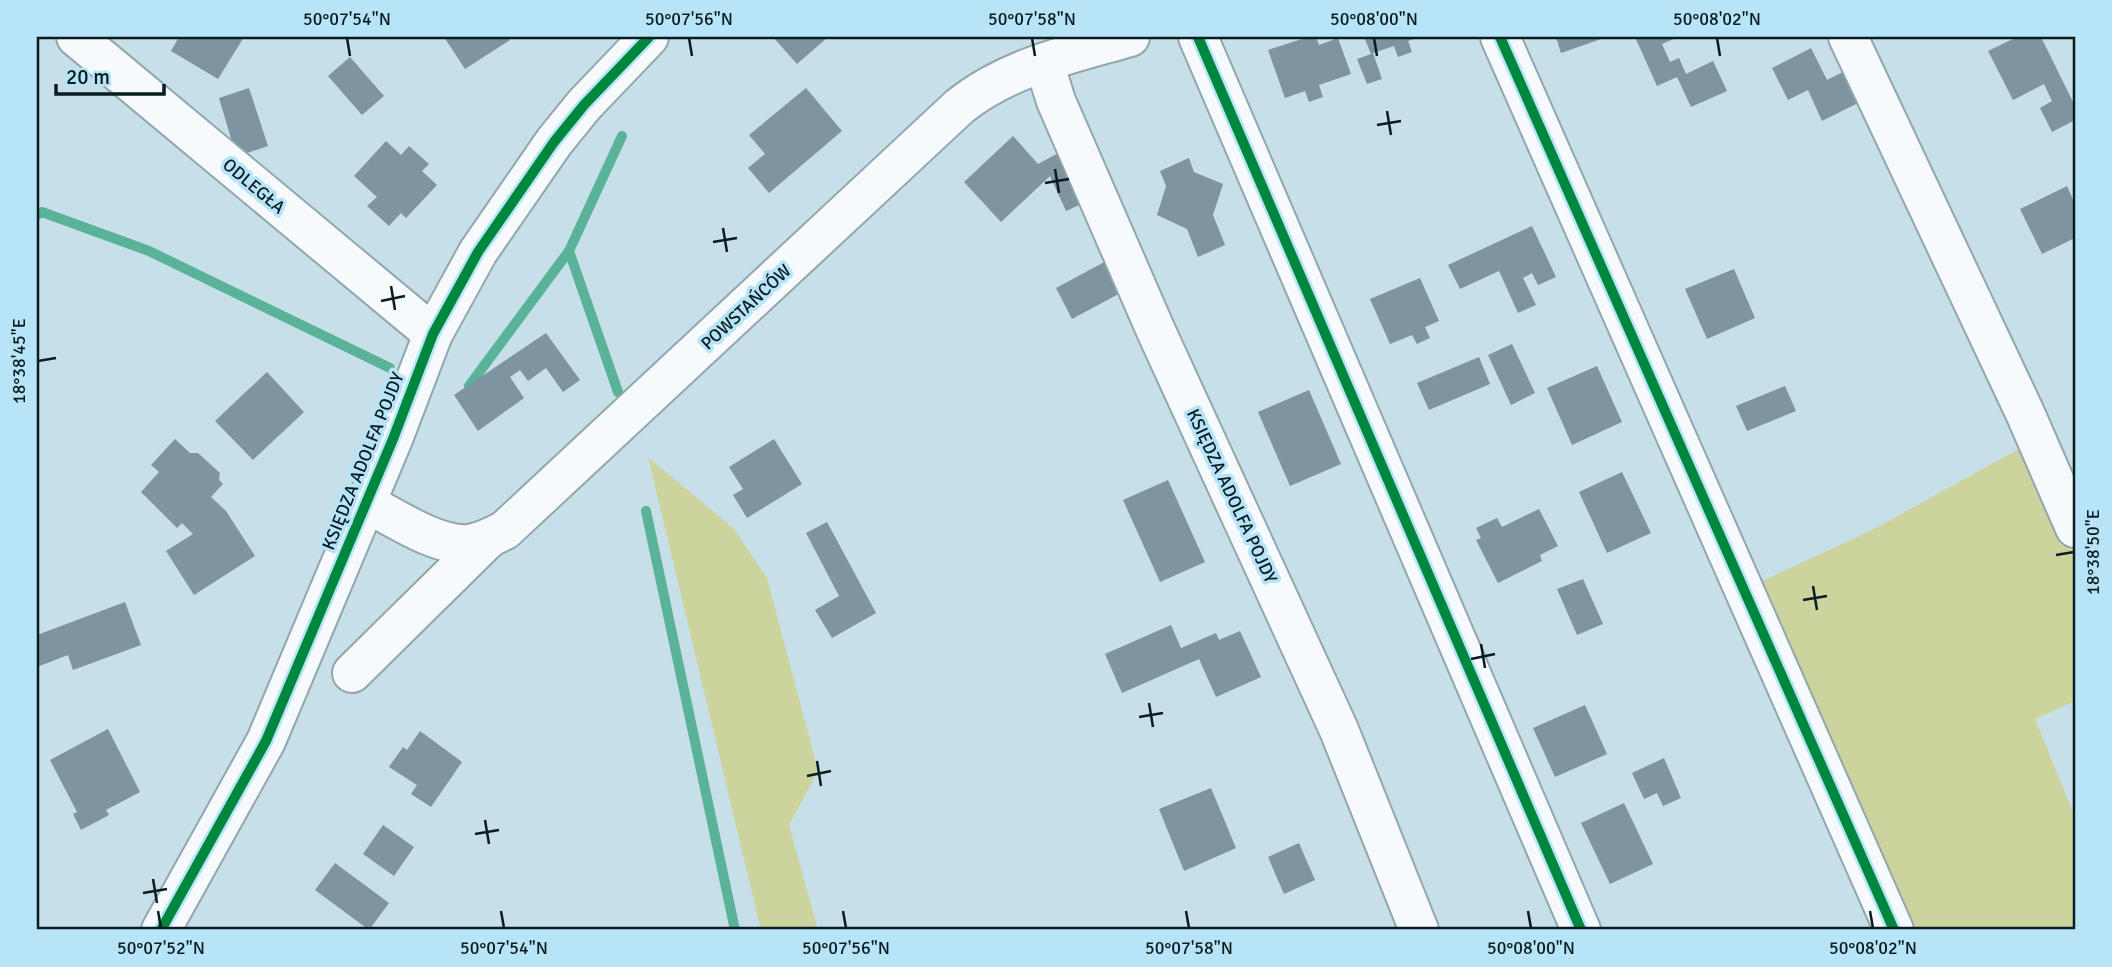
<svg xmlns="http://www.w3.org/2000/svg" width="2112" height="967" viewBox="0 0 2112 967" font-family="Signika,sans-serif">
  <rect width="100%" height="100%" fill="#c6dfe8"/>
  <g fill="#cdd39c">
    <polygon points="2028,444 2075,552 2075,701 2035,719 2075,817 2075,930 1903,930 1756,584 1876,528"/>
    <polygon points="648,457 734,529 767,578 818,771 789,825 818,930 761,930"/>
  </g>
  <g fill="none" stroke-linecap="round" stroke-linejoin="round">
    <g stroke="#5ab398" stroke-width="10">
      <polyline points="37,215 42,212 149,251 390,368"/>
      <polyline points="469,386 569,251"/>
      <polyline points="618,392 569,251 622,136"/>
      <polyline points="646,511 735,930"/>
    </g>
  </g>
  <g fill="#7e94a0">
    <polygon points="179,37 244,37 218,79 171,51"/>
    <polygon points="444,37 508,37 510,40 465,69"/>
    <polygon points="773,37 828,37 797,64"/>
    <polygon points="1308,37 1316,37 1319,45 1338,38 1351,74 1319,85 1323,97 1309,102 1305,91 1285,98 1268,50"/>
    <polygon points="1364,37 1420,37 1408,41 1412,52 1398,57 1394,46 1373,53 1382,79 1367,84 1357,59 1371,54"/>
    <polygon points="1556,37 1607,37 1561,53"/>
    <polygon points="1635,37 1678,37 1662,44 1670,62 1679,58 1686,74 1713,61 1727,91 1691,107 1677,77 1657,86"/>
    <polygon points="2017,37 2041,37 2075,106 2075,120 2052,132 2040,108 2052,101 2044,84 2013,100 1988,51"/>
    <polygon points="1811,48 1827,80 1843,72 1858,103 1822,121 1808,90 1788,100 1772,68"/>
    <polygon points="350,57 384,96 362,115 328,76"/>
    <polygon points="249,88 268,146 241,155 232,142 219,98"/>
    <polygon points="806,88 842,131 769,193 748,168 765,154 749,135"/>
    <polygon points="1013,136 1038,164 1064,150 1088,201 1066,211 1050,176 1001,222 964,182"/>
    <polygon points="386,141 401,155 409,146 429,164 422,171 437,185 406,218 401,213 389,226 367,206 377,197 354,176"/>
    <polygon points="1189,158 1194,172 1223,184 1213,215 1225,245 1198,257 1187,229 1157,215 1166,186 1160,171"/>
    <polygon points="2067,186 2075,204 2075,238 2042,254 2020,209"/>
    <polygon points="1532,226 1556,277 1538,285 1532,273 1523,278 1536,305 1518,313 1499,271 1460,289 1448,265"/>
    <polygon points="1110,259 1126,290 1072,319 1056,288"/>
    <polygon points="1734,269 1755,318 1707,339 1685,289"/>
    <polygon points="1420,278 1439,321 1425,327 1430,338 1417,344 1412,335 1390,344 1370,299"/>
    <polygon points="546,333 580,380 563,392 546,368 528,381 520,370 510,377 524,398 478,431 454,395"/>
    <polygon points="1512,344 1535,393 1511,405 1488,355"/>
    <polygon points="1479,357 1490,384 1429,410 1417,383"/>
    <polygon points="1597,366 1622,422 1572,445 1547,388"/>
    <polygon points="267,372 304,412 253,460 215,421"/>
    <polygon points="1785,386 1796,411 1747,431 1736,406"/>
    <polygon points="1309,390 1341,464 1290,486 1258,412"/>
    <polygon points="175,439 190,453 198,453 220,473 219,480 223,484 211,497 226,511 255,556 194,595 166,551 193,534 182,523 177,528 141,492 159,472 151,465"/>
    <polygon points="774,439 802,484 747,518 733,495 743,489 729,467"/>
    <polygon points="1622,472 1651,533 1607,553 1579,492"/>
    <polygon points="1168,480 1205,562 1160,582 1123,500"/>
    <polygon points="1539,509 1558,546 1540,555 1542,561 1498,583 1476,540 1481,538 1476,528 1497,518 1502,527"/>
    <polygon points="827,522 876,613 832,638 815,610 839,596 806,533"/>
    <polygon points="1583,579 1603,624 1577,635 1557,589"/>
    <polygon points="125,602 141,645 73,670 68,655 37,667 37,635"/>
    <polygon points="1171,625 1181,648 1216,633 1219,640 1240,631 1261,677 1216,697 1199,659 1122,693 1105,654"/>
    <polygon points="1585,705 1607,754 1555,777 1533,728"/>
    <polygon points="108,729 140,792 106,810 109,815 81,830 73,814 77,812 50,760"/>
    <polygon points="420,731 462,762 431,807 411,794 417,785 389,767 403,747 407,750"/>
    <polygon points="1664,758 1681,798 1663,806 1657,793 1644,799 1632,773"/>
    <polygon points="1211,788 1236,848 1184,871 1159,809"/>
    <polygon points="1624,803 1653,864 1610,884 1581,823"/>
    <polygon points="383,825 414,847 394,876 363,854"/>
    <polygon points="1299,843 1315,880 1284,894 1268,857"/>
    <polygon points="335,863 389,903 369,930 315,890"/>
  </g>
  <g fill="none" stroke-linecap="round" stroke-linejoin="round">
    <g stroke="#92a6ad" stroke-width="42">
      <g id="minor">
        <polyline points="76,37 433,334"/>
        <polyline points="1198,37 1581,930"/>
        <polyline points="1500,37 1894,930"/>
        <polyline points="1848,37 2025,413 2075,528"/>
        <polyline points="1044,63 1056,101 1156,331 1339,730 1419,930"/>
        <path d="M366 503C394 517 437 547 469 544 482 542 493 536 505 530L960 106C1009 67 1071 54 1130 37"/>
        <polyline points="352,673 487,540"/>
        <polyline points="161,930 266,741 393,439 433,334 478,252 554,142 584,105 649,37"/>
      </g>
    </g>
    <use href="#minor" stroke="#f6fafc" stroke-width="38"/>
    <g stroke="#b7e5f7" stroke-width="15">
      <g id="cycleway">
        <polyline points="1198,37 1581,930"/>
        <polyline points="1500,37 1894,930"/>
        <polyline points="161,930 266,741 393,439 433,334 478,252 554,142 584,105 649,37"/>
      </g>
    </g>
    <use href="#cycleway" stroke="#00873e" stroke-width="10"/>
  </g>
  <path fill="none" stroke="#0a1c22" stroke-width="2.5" d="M347 38 350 56M689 38 692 56M1032 38 1035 56M1374 38 1377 56M1717 38 1720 56M1387 111 1391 135M1377 125 1401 121M1055 169 1059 193M1045 183 1069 179M723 228 727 252M713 242 737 238M391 286 395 310M381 301 405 296M38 361 56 358M2056 555 2074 552M1813 586 1817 610M1803 600 1827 596M1481 644 1485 668M1471 659 1495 654M1149 703 1153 727M1139 717 1163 713M817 761 821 786M807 776 831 771M485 820 489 844M475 834 499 830M153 879 157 903M143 893 167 889M158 911 161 928M501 911 504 928M843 911 846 928M1186 911 1189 928M1528 911 1531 928M1870 911 1873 928"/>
  <g text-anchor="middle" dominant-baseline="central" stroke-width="7" stroke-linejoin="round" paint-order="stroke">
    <g font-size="18" fill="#0a1c22" stroke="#b7e5f7">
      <text transform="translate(254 186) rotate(40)">ODLEGŁA</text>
      <text transform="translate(746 307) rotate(-43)">POWSTAŃCÓW</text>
      <text transform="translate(363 461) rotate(-68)">KSIĘDZA ADOLFA POJDY</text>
      <text transform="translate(1232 496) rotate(65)">KSIĘDZA ADOLFA POJDY</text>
    </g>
  </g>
  <rect width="2112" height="967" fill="none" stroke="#b7e5f7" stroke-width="77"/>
  <path d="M56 84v10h108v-10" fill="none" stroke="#0a1c22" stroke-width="3.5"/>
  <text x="66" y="84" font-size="21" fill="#0a1c22" stroke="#b7e5f7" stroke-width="5" paint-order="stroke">20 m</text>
  <rect x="38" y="38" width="2036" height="890" fill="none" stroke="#0a1c22" stroke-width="2.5"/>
  <g font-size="18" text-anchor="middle" fill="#0a1c22">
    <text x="347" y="25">50°07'54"N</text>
    <text x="689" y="25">50°07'56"N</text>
    <text x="1032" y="25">50°07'58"N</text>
    <text x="1374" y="25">50°08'00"N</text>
    <text x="1717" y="25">50°08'02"N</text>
    <text transform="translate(19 361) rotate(-90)" y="6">18°38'45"E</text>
    <text transform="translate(2093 552) rotate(-90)" y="6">18°38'50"E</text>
    <text x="161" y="954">50°07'52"N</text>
    <text x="504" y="954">50°07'54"N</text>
    <text x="846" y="954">50°07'56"N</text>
    <text x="1189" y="954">50°07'58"N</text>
    <text x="1531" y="954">50°08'00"N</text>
    <text x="1873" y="954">50°08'02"N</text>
  </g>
</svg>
